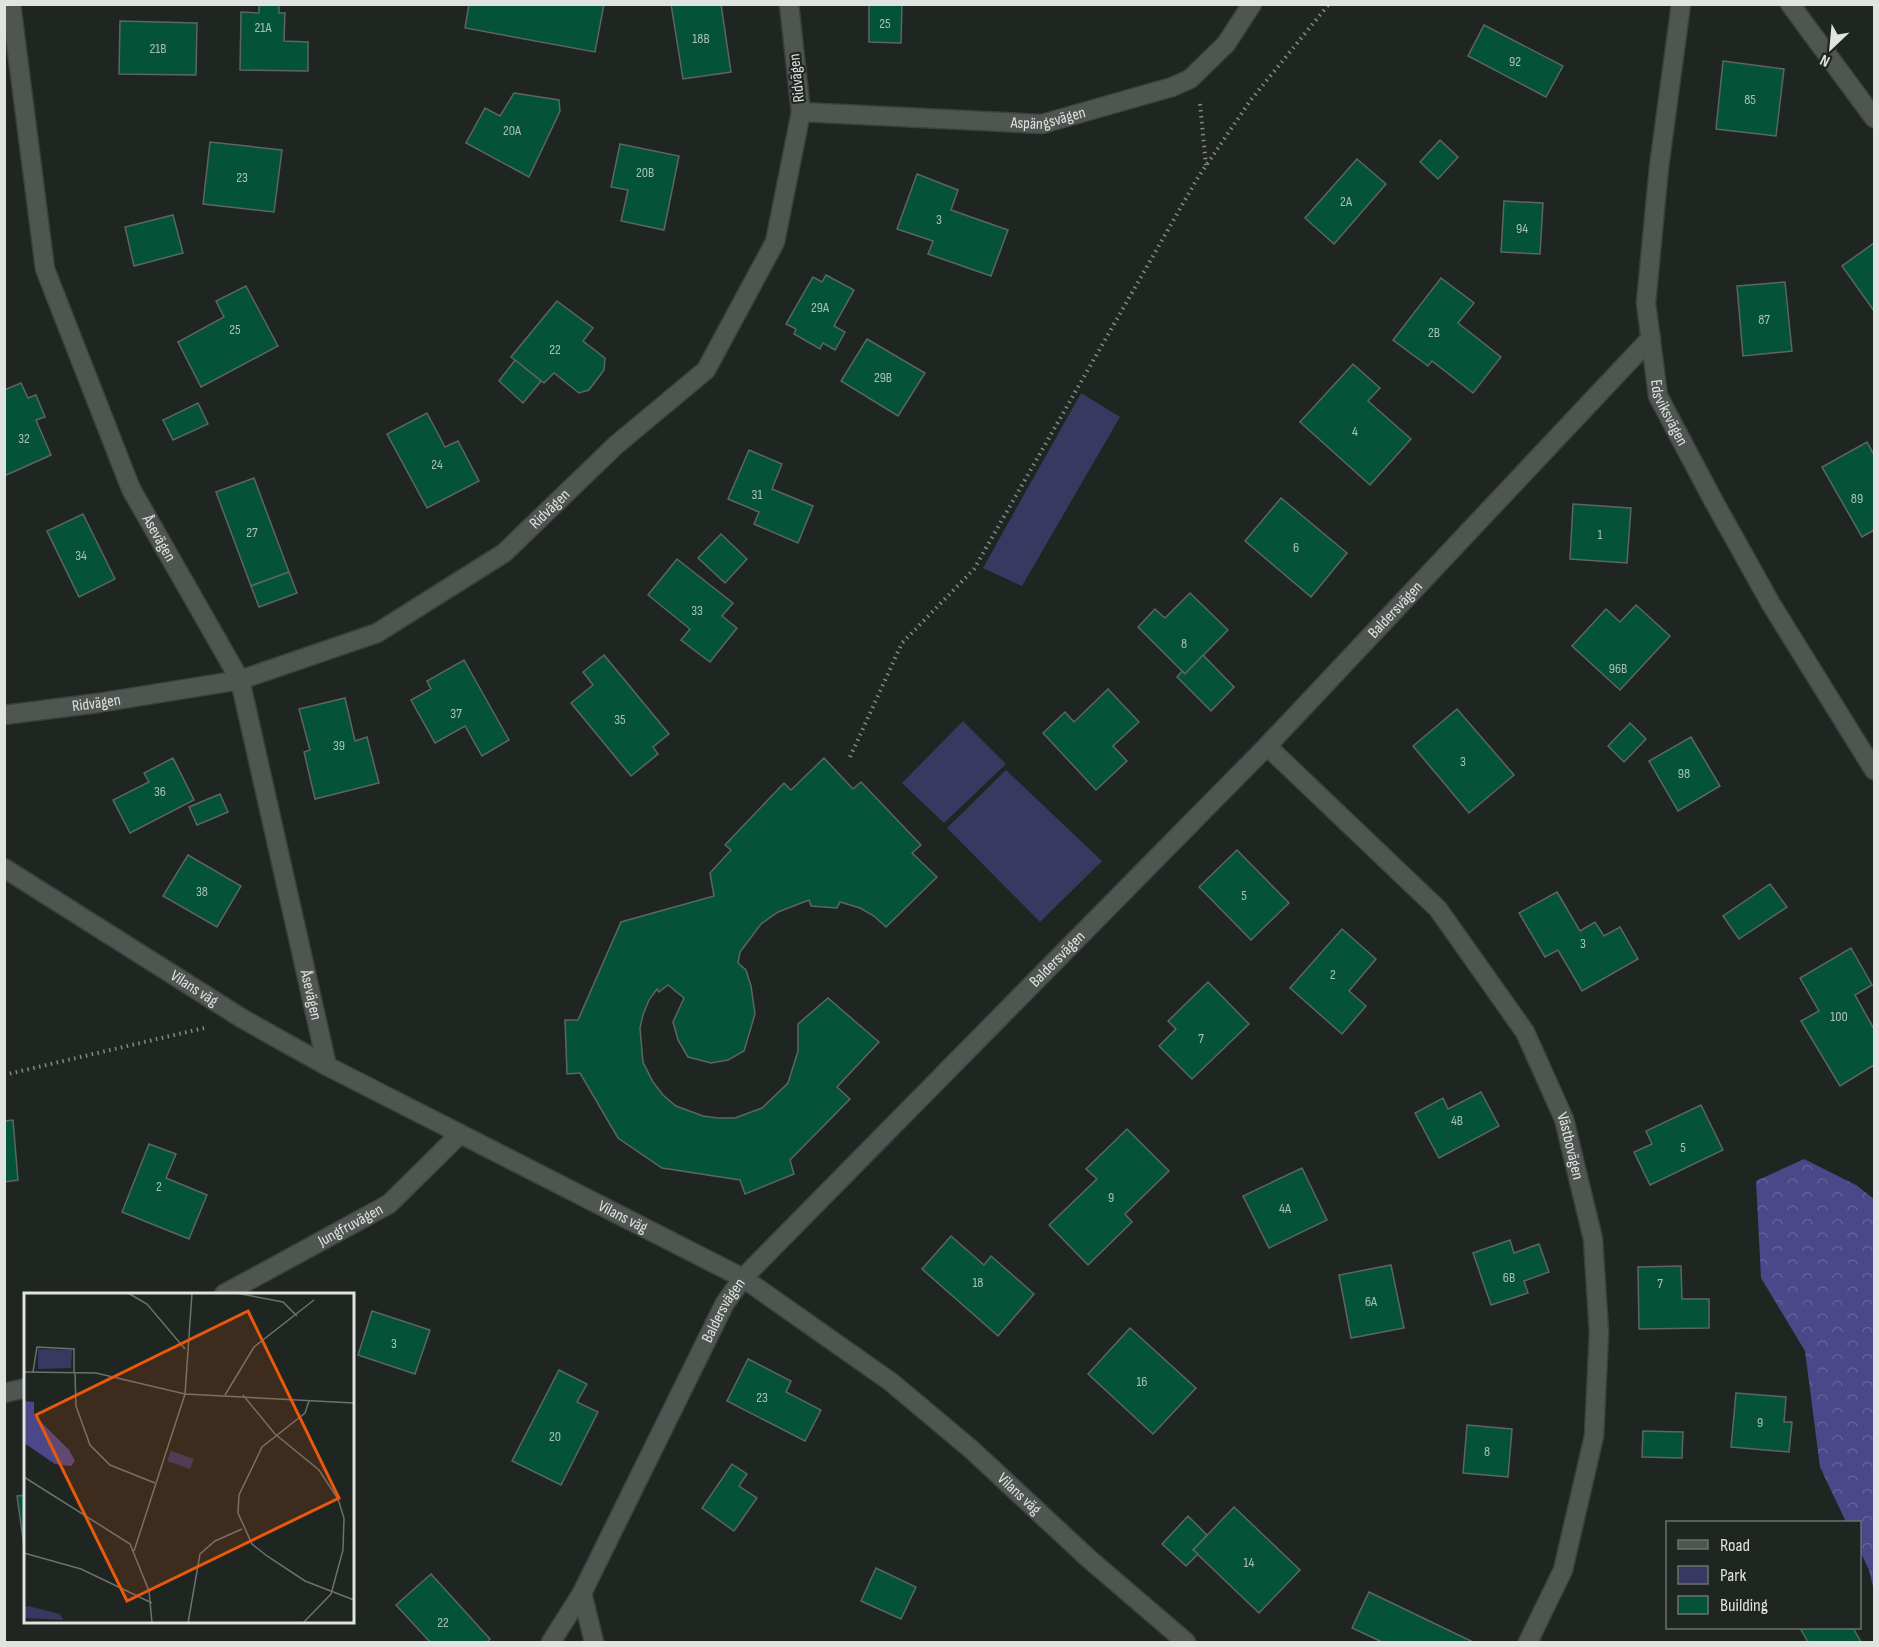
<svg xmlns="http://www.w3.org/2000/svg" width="1879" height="1647" viewBox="0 0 1879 1647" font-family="'Sofia Sans Condensed',sans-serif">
  <defs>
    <pattern id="forest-crowns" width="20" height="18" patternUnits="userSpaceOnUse" patternTransform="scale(1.5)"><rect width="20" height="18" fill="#4b4788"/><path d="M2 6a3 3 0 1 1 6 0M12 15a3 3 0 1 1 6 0" fill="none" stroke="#656198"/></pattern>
  </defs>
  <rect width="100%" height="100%" fill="#1f2521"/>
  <g fill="#393860">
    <polygon points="1081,393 1120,417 1022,586 983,568"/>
    <polygon points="963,721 1006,764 944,823 902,783"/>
    <polygon points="1006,770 1102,861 1040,922 947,828"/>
  </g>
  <polygon fill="url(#forest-crowns)" points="1804,1159 1856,1185 1874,1199 1874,1591 1869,1570 1860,1551 1860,1522 1846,1522 1820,1467 1805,1351 1761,1278 1756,1181"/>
  <g fill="#045338" stroke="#5e6561" stroke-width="1.5">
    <polygon points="259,4 279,4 279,13 285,13 284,41 308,42 308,71 240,70 241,12 259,13"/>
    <polygon points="469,4 604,4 595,52 465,28"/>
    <polygon points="671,4 721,4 731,72 683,79"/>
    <polygon points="869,4 902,4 901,43 869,42"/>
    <polygon points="120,21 197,23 196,75 119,74"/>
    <polygon points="1484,25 1563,66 1546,97 1468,56"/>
    <polygon points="1723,61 1784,69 1776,136 1716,129"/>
    <polygon points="514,93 559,100 560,111 529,177 466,143 485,108 500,116"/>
    <polygon points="1440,140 1458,157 1438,179 1420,162"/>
    <polygon points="210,142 282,150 274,212 203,204"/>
    <polygon points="620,144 679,156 664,230 621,221 628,190 611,187"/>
    <polygon points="1357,159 1386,184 1334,244 1305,218"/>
    <polygon points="917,174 958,190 951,210 1008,230 991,276 928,254 933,241 897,229"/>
    <polygon points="1504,201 1543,203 1540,254 1501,252"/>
    <polygon points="173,215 183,253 134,266 125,227"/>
    <polygon points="1874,243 1874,311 1842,266"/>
    <polygon points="826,275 854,290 834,326 845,332 835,350 823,343 820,349 794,334 796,329 786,324 813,277 822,282"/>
    <polygon points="1441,278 1474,303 1458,323 1501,357 1473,393 1432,361 1428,366 1393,340"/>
    <polygon points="1785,282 1792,351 1743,356 1737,286"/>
    <polygon points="246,286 278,346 201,387 178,342 224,317 216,301"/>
    <polygon points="557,301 593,328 583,341 605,358 604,370 589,390 579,393 554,373 544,383 511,357"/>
    <polygon points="867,339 925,373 898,416 841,381"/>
    <polygon points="515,360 541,381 523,403 499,381"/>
    <polygon points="1353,364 1380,388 1368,401 1411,439 1370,485 1300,422"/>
    <polygon points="21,383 28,398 36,395 45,417 36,420 51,455 4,476 4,390"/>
    <polygon points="198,403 208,424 173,440 163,420"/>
    <polygon points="427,413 445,447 458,441 479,481 427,508 387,434"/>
    <polygon points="1867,442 1874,455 1874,530 1862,537 1822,467"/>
    <polygon points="749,450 782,464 772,489 813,506 798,543 754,524 759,512 728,499"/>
    <polygon points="254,478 289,572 251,586 216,492"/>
    <polygon points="1281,498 1347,553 1311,597 1245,541"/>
    <polygon points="1573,504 1631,508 1627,563 1570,559"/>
    <polygon points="83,514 115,579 79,597 47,531"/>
    <polygon points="721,534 747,559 725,583 698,558"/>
    <polygon points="677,559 733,603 722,616 737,628 710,662 681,640 690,629 648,595"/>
    <polygon points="289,572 297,593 259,607 251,586"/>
    <polygon points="1190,593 1228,630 1185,674 1138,627 1155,609 1165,618"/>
    <polygon points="1636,605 1670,636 1620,690 1572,646 1606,609 1620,622"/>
    <polygon points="604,655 669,734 653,747 658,754 631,776 571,703 593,685 583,672"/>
    <polygon points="1203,655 1234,687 1211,711 1177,677 1182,671 1185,674"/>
    <polygon points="464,660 509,740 482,756 465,726 435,743 411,700 431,689 427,681"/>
    <polygon points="1108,689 1139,722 1113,746 1127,761 1096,790 1043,733 1065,712 1074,722"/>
    <polygon points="345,698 355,741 367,737 379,783 315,799 304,752 310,750 299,709"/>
    <polygon points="1457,709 1514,775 1469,813 1413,746"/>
    <polygon points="1630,723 1646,739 1624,762 1608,746"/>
    <polygon points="1691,737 1720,786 1678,811 1649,761"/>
    <polygon points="173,758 194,800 130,833 113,800 149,782 144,773"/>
    <polygon points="824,758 853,789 861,782 921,845 912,853 937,877 886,927 874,916 860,908 840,902 837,908 811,906 809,900 778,912 761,924 740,952 738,963 746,970 751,986 755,1014 744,1051 728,1060 711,1063 688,1057 678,1040 673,1022 684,998 668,985 659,992 657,989 649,1000 643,1015 640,1028 643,1062 653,1082 663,1095 676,1106 703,1116 718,1118 735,1118 762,1108 788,1083 798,1051 798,1024 828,998 879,1042 837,1087 850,1099 790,1160 794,1174 745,1194 740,1180 662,1168 618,1138 580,1073 567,1074 565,1020 578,1020 621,922 714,896 710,873 731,850 725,845 784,783 791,790"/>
    <polygon points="220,794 228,812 197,825 189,807"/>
    <polygon points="1237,850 1289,903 1251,940 1199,887"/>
    <polygon points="188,855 241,886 217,927 163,896"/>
    <polygon points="1770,884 1787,907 1739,939 1723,916"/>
    <polygon points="1557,892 1580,931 1595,922 1604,936 1620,927 1638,959 1582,991 1558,950 1545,957 1519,913"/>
    <polygon points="1342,929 1376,959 1349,991 1366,1006 1342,1034 1290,988"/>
    <polygon points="1851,948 1872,985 1855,995 1874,1029 1874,1065 1840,1086 1801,1021 1819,1011 1800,978"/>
    <polygon points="1208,982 1249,1024 1192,1079 1159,1046 1176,1029 1168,1021"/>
    <polygon points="1481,1092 1499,1126 1439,1158 1415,1113 1443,1098 1448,1109"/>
    <polygon points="1701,1105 1723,1150 1650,1185 1634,1152 1652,1144 1646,1131"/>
    <polygon points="13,1120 18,1180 4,1182 4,1121"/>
    <polygon points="1127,1129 1169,1171 1125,1214 1132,1222 1088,1265 1049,1225 1097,1179 1086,1169"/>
    <polygon points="149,1144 176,1154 166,1178 207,1195 189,1239 122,1212"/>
    <polygon points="1302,1168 1327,1220 1269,1248 1243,1196"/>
    <polygon points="951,1236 984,1265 991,1256 1034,1294 998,1336 922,1269"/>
    <polygon points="1510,1240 1514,1253 1539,1244 1549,1272 1524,1281 1528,1293 1491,1305 1473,1253"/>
    <polygon points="1391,1265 1404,1328 1351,1338 1339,1275"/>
    <polygon points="1681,1266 1682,1299 1709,1299 1709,1328 1639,1329 1638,1267"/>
    <polygon points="372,1311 430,1330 415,1374 358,1355"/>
    <polygon points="1130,1328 1196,1388 1153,1434 1088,1374"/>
    <polygon points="748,1359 791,1381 786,1392 821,1410 805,1441 727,1401"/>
    <polygon points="559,1370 587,1384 577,1402 598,1412 561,1485 512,1461"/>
    <polygon points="1736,1393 1786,1397 1784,1422 1792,1422 1789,1452 1731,1447"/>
    <polygon points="1467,1425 1512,1429 1508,1477 1463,1473"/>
    <polygon points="1643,1431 1683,1432 1682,1458 1642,1457"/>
    <polygon points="732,1464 747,1474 739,1486 757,1498 734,1531 702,1508"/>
    <polygon points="26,1495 26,1560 17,1496"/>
    <polygon points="1234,1507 1300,1570 1259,1613 1193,1550"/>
    <polygon points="1188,1516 1207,1535 1193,1550 1198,1554 1186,1566 1162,1544"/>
    <polygon points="876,1568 916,1587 901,1619 861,1601"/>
    <polygon points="431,1574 490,1639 487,1642 430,1642 396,1605"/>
    <polygon points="1369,1592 1473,1642 1382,1642 1352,1628"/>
    <polygon points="1800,1628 1853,1628 1861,1642 1808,1642"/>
  </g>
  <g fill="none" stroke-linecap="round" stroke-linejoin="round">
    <g stroke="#3d413e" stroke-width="21">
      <g id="minor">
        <path id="s1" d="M11 4 45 269 131 489 240 680 327 1066"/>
        <polyline points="1790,4 1874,118"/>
        <path id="s2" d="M801 112 1042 124 1172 87 1190 79 1226 44 1252 4"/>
        <path id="s3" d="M4 715 98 703 240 680 377 633 504 553 616 445 706 370 775 242 801 112 789 4"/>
        <path id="s4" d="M1267 746 1438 909 1525 1032 1564 1119 1593 1239 1599 1333 1594 1436 1563 1570 1528 1642"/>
        <path id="s5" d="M4 868 243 1019 327 1066 743 1278 891 1382 972 1450 1088 1558 1186 1642"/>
        <path id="s6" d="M224 1294 389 1204 460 1134"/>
        <polyline points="4,1393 26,1388"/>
        <polyline points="582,1593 594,1642"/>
        <path id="s7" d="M551 1642 582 1593 725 1303 743 1278 1267 746 1651 338"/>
      </g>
    </g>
    <g stroke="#3d413e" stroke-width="21">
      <g id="tertiary">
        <path id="s8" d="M1681 4 1659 167 1646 303 1658 396 1713 500 1771 604 1874 770"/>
      </g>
    </g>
    <g stroke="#858a87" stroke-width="4" stroke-dasharray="1.5 4.5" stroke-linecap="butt">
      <polyline points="1200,104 1206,165"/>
      <polyline points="850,757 902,643 974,569 1197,179 1250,101 1329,4"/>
      <polyline points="4,1075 204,1028"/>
    </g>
    <use href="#minor" stroke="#4f5652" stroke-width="18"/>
    <use href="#tertiary" stroke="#4f5652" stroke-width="18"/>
  </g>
  <g text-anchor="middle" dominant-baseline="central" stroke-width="4.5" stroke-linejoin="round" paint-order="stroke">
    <g font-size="14" fill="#a9c0b7">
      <text x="885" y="23">25</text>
      <text x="263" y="27">21A</text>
      <text x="701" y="38">18B</text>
      <text x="158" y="48">21B</text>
      <text x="1515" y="61">92</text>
      <text x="1750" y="99">85</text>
      <text x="512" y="130">20A</text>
      <text x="645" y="172">20B</text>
      <text x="242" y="177">23</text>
      <text x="1346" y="201">2A</text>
      <text x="939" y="219">3</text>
      <text x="1522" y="228">94</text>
      <text x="820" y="307">29A</text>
      <text x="1764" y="319">87</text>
      <text x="235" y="329">25</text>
      <text x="1434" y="332">2B</text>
      <text x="555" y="349">22</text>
      <text x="883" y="377">29B</text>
      <text x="1355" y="431">4</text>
      <text x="24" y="438">32</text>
      <text x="437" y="464">24</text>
      <text x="757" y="494">31</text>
      <text x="1857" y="498">89</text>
      <text x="252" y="532">27</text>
      <text x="1600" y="534">1</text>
      <text x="1296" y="547">6</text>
      <text x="81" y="555">34</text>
      <text x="697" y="610">33</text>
      <text x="1184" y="643">8</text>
      <text x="1618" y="668">96B</text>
      <text x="456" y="713">37</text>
      <text x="620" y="719">35</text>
      <text x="339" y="745">39</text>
      <text x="1463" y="761">3</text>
      <text x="1684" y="773">98</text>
      <text x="160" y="791">36</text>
      <text x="202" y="891">38</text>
      <text x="1244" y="895">5</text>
      <text x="1583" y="943">3</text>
      <text x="1333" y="974">2</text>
      <text x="1839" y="1016">100</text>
      <text x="1201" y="1038">7</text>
      <text x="1457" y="1120">4B</text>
      <text x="1683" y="1147">5</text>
      <text x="159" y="1186">2</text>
      <text x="1111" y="1197">9</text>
      <text x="1285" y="1208">4A</text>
      <text x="1509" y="1277">6B</text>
      <text x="978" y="1282">18</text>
      <text x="1660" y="1283">7</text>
      <text x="1371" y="1301">6A</text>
      <text x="394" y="1343">3</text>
      <text x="1142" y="1381">16</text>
      <text x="762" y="1397">23</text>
      <text x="1760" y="1422">9</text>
      <text x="555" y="1436">20</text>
      <text x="1487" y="1451">8</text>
      <text x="1249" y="1562">14</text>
      <text x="443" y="1622">22</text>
    </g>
    <g font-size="16" fill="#e0e4e1" stroke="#1f2521">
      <text transform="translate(797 78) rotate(-96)">Ridvägen</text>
      <text stroke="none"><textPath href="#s2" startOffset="248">Aspängsvägen</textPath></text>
      <text stroke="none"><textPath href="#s8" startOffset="414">Edsviksvägen</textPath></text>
      <text stroke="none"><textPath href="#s3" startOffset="597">Ridvägen</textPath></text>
      <text stroke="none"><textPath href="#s1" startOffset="560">Åsevägen</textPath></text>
      <text stroke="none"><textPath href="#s7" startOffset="1346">Baldersvägen</textPath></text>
      <text stroke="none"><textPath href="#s3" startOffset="93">Ridvägen</textPath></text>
      <text stroke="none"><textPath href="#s7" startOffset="860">Baldersvägen</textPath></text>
      <text stroke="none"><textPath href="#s5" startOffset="225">Vilans väg</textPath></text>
      <text stroke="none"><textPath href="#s1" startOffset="1046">Åsevägen</textPath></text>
      <text stroke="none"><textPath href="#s4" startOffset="510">Västbovägen</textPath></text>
      <text stroke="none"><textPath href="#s5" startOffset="711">Vilans väg</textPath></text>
      <text stroke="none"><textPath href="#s6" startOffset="144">Jungfruvägen</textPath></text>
      <text stroke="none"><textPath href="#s7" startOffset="374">Baldersvägen</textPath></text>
      <text stroke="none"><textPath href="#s5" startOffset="1197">Vilans väg</textPath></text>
    </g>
  </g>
  <g transform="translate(24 1293)">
    <rect width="330" height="330" fill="#1f2521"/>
    <path d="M14 56 48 57 47 75 14 76ZM147 158 170 166 166 176 143 168ZM4 313 36 321 39 327 0 325V314Z" fill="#393860"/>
    <path d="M0 108 10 109V122L45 157 51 168 47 173 31 171 0 150Z" fill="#4b4788"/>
    <path fill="none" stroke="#6c716e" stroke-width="1.5" d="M104 0 123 11 161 56M212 0 259 9 273 23M0 79 72 80 161 101 330 110M9 79 13 54 50 56V80M51 80 52 113 66 152 86 172 131 190M201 102 230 54 290 7M219 102 251 141 295 177 314 206 320 225 319 257 307 301 279 330M285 108 281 120 238 154 215 202 214 220 228 251 243 263 281 288 330 307M0 184 106 251 125 298 128 330M110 258 161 101 168 0M0 260 57 276 128 310M164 330 176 261 191 248 218 236"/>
    <path fill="#e8590c" fill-opacity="0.15" stroke="#e8590c" stroke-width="3" d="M224 18 315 205 103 308 12 122Z"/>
    <rect width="330" height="330" fill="none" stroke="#e0e4e1" stroke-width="3"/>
  </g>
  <rect width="1879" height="1647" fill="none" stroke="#e0e4e1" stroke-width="12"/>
  <rect x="1666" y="1521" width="195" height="108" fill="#1f2521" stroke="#6c716e" stroke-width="1.5"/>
  <rect x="1678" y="1540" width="30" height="9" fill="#4f5652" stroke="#6c716e" stroke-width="1.5"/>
  <text x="1720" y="1551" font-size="18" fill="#e0e4e1">Road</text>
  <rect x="1678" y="1566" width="30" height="18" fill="#393860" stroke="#6c716e" stroke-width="1.5"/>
  <text x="1720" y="1581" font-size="18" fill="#e0e4e1">Park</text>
  <rect x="1678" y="1596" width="30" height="18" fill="#045338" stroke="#6c716e" stroke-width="1.5"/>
  <text x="1720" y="1611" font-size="18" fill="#e0e4e1">Building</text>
  <g transform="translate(1831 48) rotate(206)" stroke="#1f2521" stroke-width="4.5" paint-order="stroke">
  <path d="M0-4.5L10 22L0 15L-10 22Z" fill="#e0e4e1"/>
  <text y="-9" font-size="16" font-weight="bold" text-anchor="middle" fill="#e0e4e1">N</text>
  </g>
</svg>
